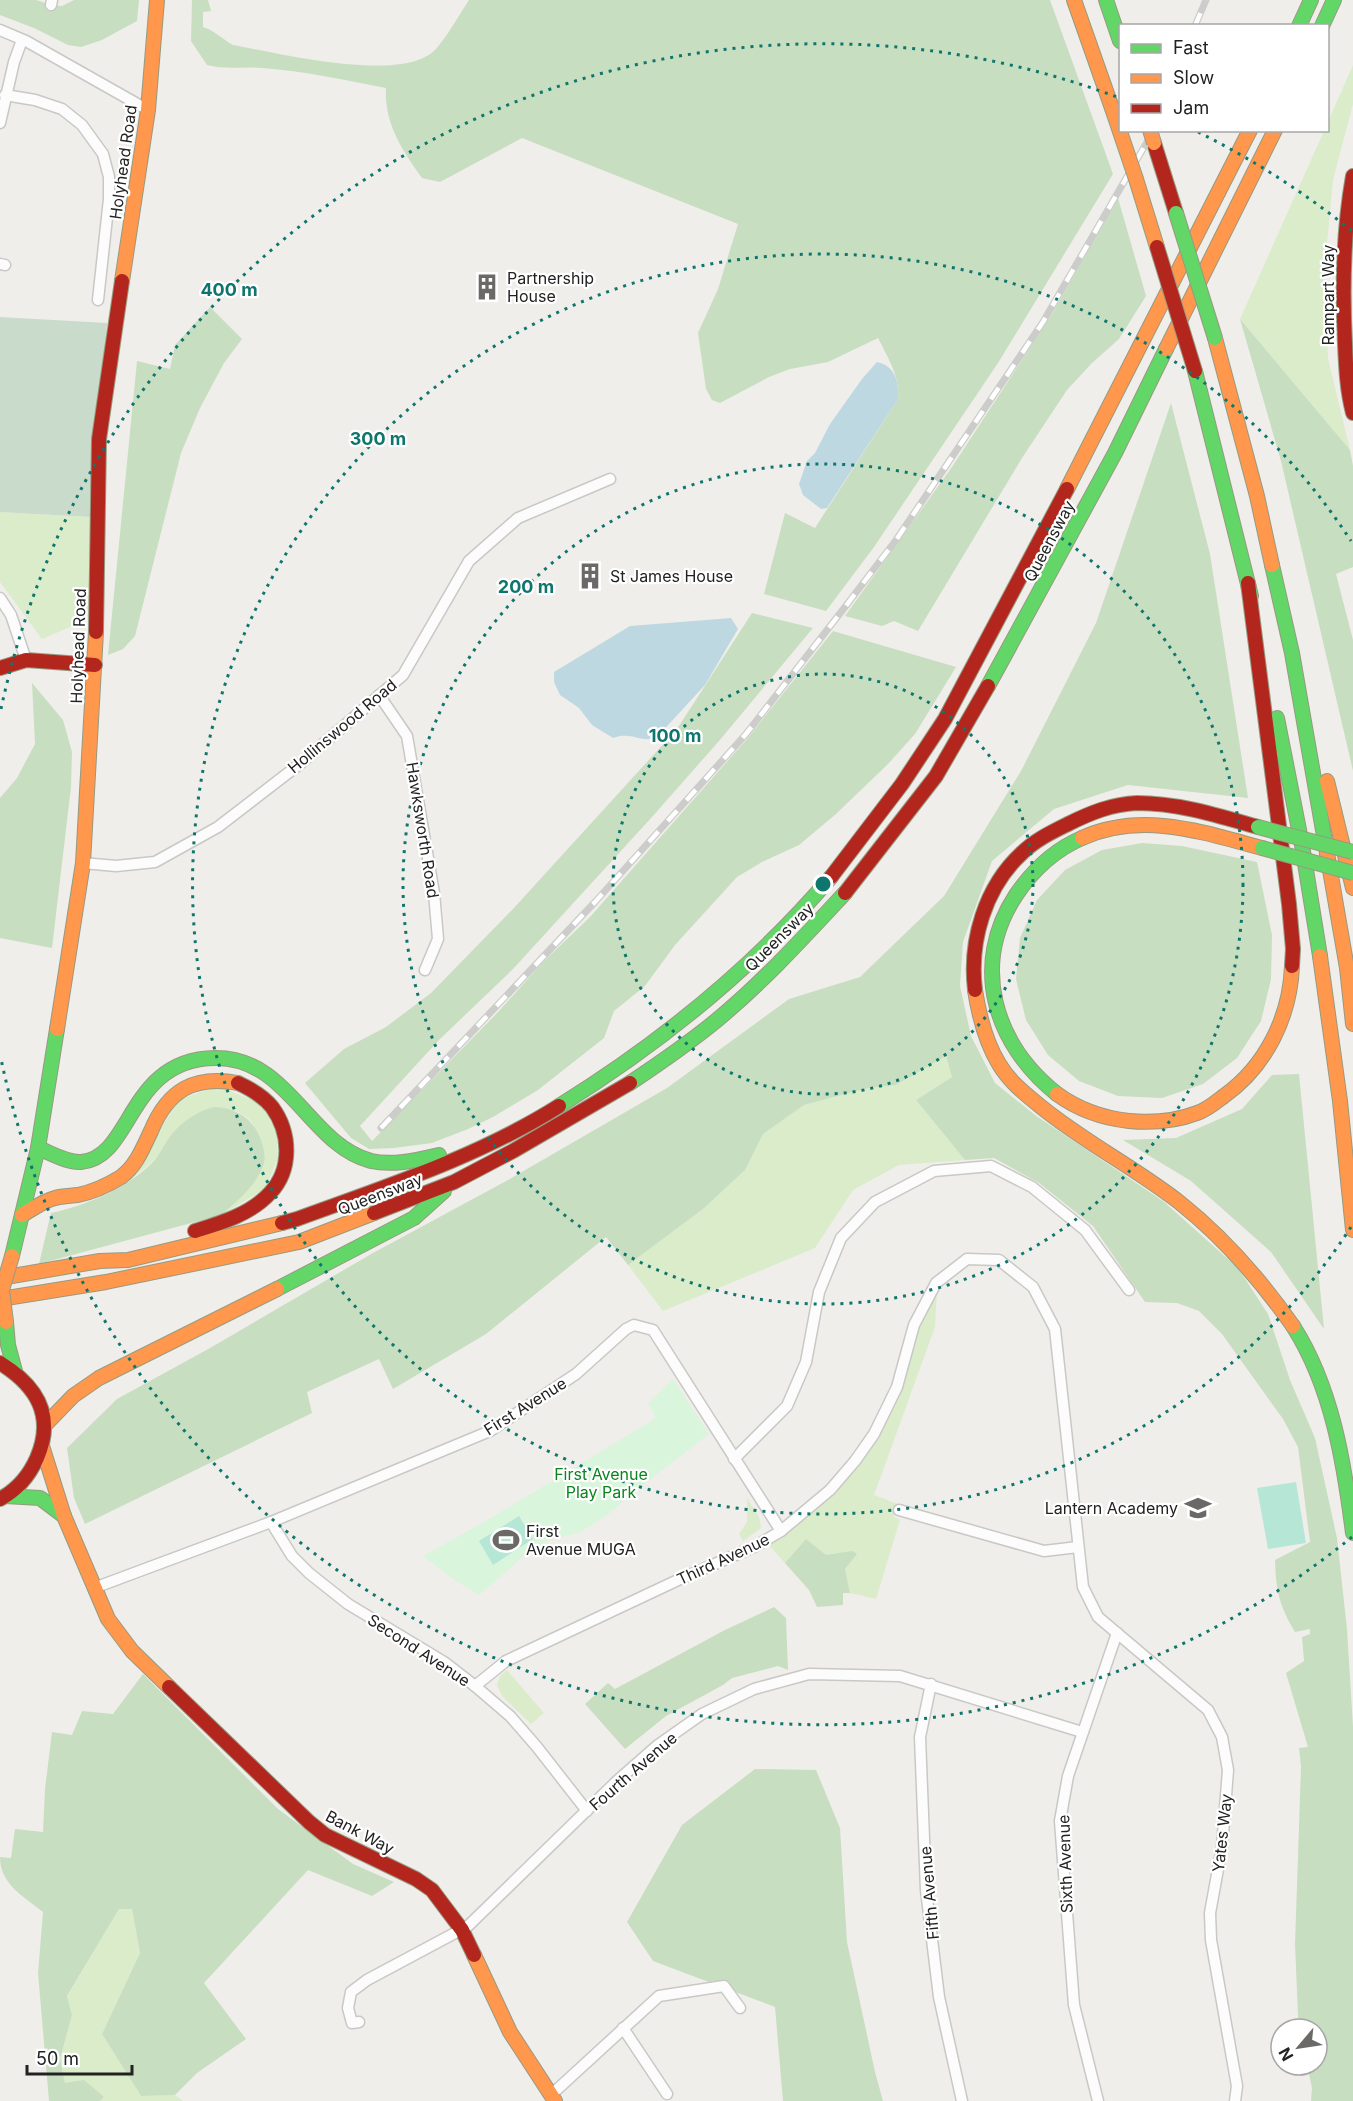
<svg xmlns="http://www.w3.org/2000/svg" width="1353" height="2101" viewBox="0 0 1353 2101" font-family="Inter,sans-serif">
  <rect width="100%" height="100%" fill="#f0eeea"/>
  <g fill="#daecca">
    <polygon points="1353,65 1353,104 1333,180 1324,276 1328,358 1350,450 1240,319 1324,131 1328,130 1328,122"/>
    <polygon points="0,512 91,517 89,619 42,639 0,582"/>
    <polygon points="946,1056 952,1077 916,1100 965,1160 899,1165 853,1190 815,1248 663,1311 628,1265 703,1209 745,1170 763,1134 804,1105 868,1088 896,1085"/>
    <path d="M218 1086 260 1103 276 1129 278 1158 265 1189 221 1215 254 1126 248 1118 236 1111 172 1135C160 1156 150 1165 130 1179L178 1100Z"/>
    <polygon points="937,1290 935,1327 874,1495 898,1504 894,1517 900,1520 876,1599 850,1593 845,1569 857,1554 826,1555 806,1539 785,1563 769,1545 806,1518 872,1447 898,1394 919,1324"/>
    <polygon points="747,1498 759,1517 761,1528 743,1541 739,1534 747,1522"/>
    <polygon points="507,1670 544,1713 531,1724 502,1696 497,1685 500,1676"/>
    <polygon points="119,1909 132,1909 140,1953 102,2034 141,2096 175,2095 183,2101 100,2101 104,2097 65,2083 60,2059 72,2015 67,1997"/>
  </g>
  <g fill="#c8dec0">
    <polygon points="0,0 36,0 51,5 62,6 74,0 139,0 137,21 102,40 81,47 68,45 34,28 0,15"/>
    <path d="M192 0H208L211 11 203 12V27C214 30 222 39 233 45 278 53 401 84 435 50 447 37 459 15 469 0H1050L1113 174 998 363 874 547 826 611 764 594 785 513 815 528 898 399C900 376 888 358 878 338L828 362 790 369 769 377 720 403 712 400 706 389 698 333 718 289 738 224 522 138 440 182 422 178C402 150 384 123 386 88 345 80 304 71 262 68 243 66 226 70 207 65L191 41Z"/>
    <polygon points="1118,198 1146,296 1119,339 1092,363 1067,390 1022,458 918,631 894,621 882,626 845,616 952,467 1052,314"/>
    <polygon points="210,307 242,339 224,363 200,408 181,453 135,636 123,649 108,655 137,361 170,369 175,345"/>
    <polygon points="1240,319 1350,450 1353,466 1353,567 1336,574 1353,640 1353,771 1281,461"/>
    <path d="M1171 403 1210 554 1248 798 1128 785 1054 809 992 861 963 942 960 986 971 1036 995 1083 1035 1115 1163 1201 1238 1268 1268 1314 1290 1380 1315 1438 1337 1538 1347 1629 1353 1727V2101H1311L1312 2088 1307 2065H1317V2029H1300L1298 2016 1295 1944 1301 1767 1299 1748 1308 1747 1286 1673 1304 1661 1302 1637 1310 1634V1629L1295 1632C1279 1605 1276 1591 1275 1560L1310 1542 1298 1447 1283 1419 1222 1334 1199 1311 1177 1303 1145 1302 1093 1226 1039 1183 994 1158 965 1160 916 1100 952 1077 946 1056 896 1085 868 1088 804 1105 763 1134 745 1170 703 1209 628 1265 606 1237 486 1334 393 1389 379 1359 307 1392 312 1413 85 1524 74 1498 67 1448 117 1399 210 1348 373 1253 508 1180 667 1088 789 999 860 977 944 896 1021 771 1096 623Z"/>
    <polygon points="752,613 813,628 719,741 652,817 513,969 439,1040 360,1126 372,1141 499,1011 543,962 590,917 746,740 833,631 956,667 915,734 888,764 836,814 799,845 762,862 737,877 675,945 645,986 614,1011 604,1038 538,1090 493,1117 468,1129 432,1143 394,1148 369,1149 351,1138 305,1083 344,1049 386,1027 431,993 513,909 677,729"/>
    <polygon points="32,683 63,720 72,752 71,787 52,948 0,938 0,798 17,778 35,744"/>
    <polygon points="1142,843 1182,846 1257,862 1272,935 1271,979 1261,1021 1237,1058 1203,1084 1162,1098 1118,1096 1079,1081 1048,1055 1026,1020 1016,979 1020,938 1037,900 1065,870 1102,850"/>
    <polygon points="1299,1074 1324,1329 1271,1252 1191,1181 1123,1140 1176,1138 1242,1109 1272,1075"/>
    <path d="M214 1107C238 1108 255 1120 262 1143 264 1150 266 1159 263 1166 255 1187 237 1201 221 1215L39 1264 51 1213C87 1205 123 1190 151 1164 160 1155 164 1144 172 1134 183 1121 198 1111 214 1107Z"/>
    <polygon points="806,1539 826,1555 852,1551 857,1554 845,1569 850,1593 843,1593 843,1605 817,1607 809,1590 785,1563"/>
    <polygon points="774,1607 786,1618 788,1670 778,1666 732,1678 723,1685 666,1716 625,1749 585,1704 608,1683 615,1689 725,1630"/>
    <path d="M143 1674 278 1809 353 1864 394 1882 372 1896 308 1870 204 1983 246 2039 197 2073 175 2095 141 2096 102 2034 140 1953 132 1909H119L67 1996 72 2015 60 2059 65 2083 84 2080 104 2097 100 2101H49L38 1973 43 1912C23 1896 0 1884 0 1857L11 1858 15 1829 43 1832 45 1789 52 1732 72 1735 82 1711 113 1714Z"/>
    <polygon points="755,1769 816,1770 840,1828 847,1942 875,2072 883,2101 783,2101 775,2007 653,1961 627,1922 682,1825"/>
  </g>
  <polygon fill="#c9dbcb" points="0,317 107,323 91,517 0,512"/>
  <polygon fill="#d9f5db" points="673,1379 709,1434 644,1484 607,1515 580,1532 548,1541 519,1560 479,1595 456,1581 423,1556 486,1521 656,1418 648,1403"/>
  <g fill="#b6e6d6">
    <polygon points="1296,1482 1306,1543 1268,1549 1257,1488"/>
    <polygon points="519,1516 533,1539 493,1565 479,1541"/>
  </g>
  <g fill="#bed8e2">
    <path d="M877 362C896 366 899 383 898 399L827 508 821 509 803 495 799 484 807 461 815 453 830 424 862 379Z"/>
    <path d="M731 618 738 629 705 685 657 737C640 744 633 731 613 738L592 725 579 708 560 695 554 682V672L630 626Z"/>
  </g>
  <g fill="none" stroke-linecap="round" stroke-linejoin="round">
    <g stroke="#c9c8c6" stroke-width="13">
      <g id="street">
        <polyline points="51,5 52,0"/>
        <polyline points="0,30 26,41 148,110"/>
        <polyline points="5,95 35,100 62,109 82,125 103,154 109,177 109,199 98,300"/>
        <polyline points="0,123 14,62 22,40"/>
        <polyline points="0,264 5,265"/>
        <polyline points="0,598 11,615 26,660"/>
        <polyline points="379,695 407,736 434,893 438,939 425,970"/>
        <polyline points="83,863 116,866 155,862 218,827 301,763 403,675 469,561 518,518 610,479"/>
        <polyline points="734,1459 787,1406 806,1362 819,1292 841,1238 875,1202 934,1171 991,1166 1032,1187 1085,1230 1129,1290"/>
        <polyline points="899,1510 1044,1551 1078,1547"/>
        <polyline points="271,1522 292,1556 309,1573 348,1604 444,1662 475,1686 510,1716 537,1747 587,1811"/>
        <polyline points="94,1588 271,1522 490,1431 576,1374 626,1329 634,1325 653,1330 781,1531"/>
        <polyline points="931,1684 920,1737 926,1890 939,1997 962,2101"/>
        <polyline points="475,1686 506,1661 678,1580 756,1546 781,1531 830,1490 855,1461 874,1434 897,1387 914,1325 936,1283 967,1259 999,1260 1033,1287 1055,1329 1083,1587 1098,1617 1208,1710 1222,1737 1228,1770 1222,1847 1210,1913 1211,1940 1237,2086 1235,2101"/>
        <polyline points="359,2022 352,2023 348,2008 351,1992 367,1980 468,1926 617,1781 658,1745 702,1714 754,1689 809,1674 900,1676 1082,1732"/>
        <polyline points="623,2028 667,2094"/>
        <polyline points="551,2095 659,1996 724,1986 740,2008"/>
        <polyline points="1098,2101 1074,2005 1060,1821 1068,1776 1117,1633"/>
      </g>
    </g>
    <g stroke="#979a81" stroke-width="16">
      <g id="fast">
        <polyline points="1106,0 1120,41"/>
        <polyline points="1299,26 1311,0"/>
        <polyline points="1322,26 1334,0"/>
        <polyline points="1195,371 1251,596"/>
        <polyline points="1272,565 1292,653 1327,853"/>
        <polyline points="988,686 1115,453 1166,349"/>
        <polyline points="1277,718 1302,845 1320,956"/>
        <path d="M630 1083C660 1063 689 1043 717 1020 763 982 804 937 845 893"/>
        <path d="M1057 1094C994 1044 970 965 1016 895 1033 870 1054 850 1082 838"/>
        <path d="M559 1106C659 1044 754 967 831 877"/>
        <path d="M38 1148C51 1153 67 1163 81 1162 133 1158 127 1059 215 1058 289 1057 308 1144 371 1161 393 1166 417 1160 439 1155"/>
        <polyline points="12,1256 38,1148 57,1029"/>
        <polyline points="277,1289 414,1218 444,1191"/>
        <polyline points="6,1322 8,1345 15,1371"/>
        <path d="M1293 1326C1332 1387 1344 1462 1353 1533"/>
        <polyline points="5,1496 40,1498 64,1516"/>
      </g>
    </g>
    <g stroke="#979a81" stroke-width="16">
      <g id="slow">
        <polyline points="1074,0 1112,108"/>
        <polyline points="1136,179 1157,247"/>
        <polyline points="122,281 148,110 157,0"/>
        <polyline points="1215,338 1257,496 1272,565"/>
        <polyline points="1166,349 1275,130"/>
        <polyline points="1067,489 1250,130"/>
        <polyline points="1327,781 1353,888"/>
        <path d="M1082 838C1142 811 1202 832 1262 848"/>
        <polyline points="1327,853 1347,968 1353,1024"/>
        <polyline points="1320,956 1340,1101 1353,1230"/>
        <path d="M975 990C979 1016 985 1041 999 1064 1009 1081 1025 1094 1040 1106 1084 1142 1134 1167 1179 1202 1223 1237 1260 1279 1293 1326"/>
        <polyline points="57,1029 83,863 96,632"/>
        <path d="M1057 1094C1079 1110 1102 1118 1129 1121 1151 1123 1176 1121 1197 1113 1207 1110 1216 1102 1224 1096 1266 1066 1290 1017 1292 966"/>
        <path d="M22 1215C33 1209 43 1201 55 1198 62 1196 70 1196 78 1195 92 1192 108 1185 121 1177 136 1166 143 1148 151 1131 168 1090 194 1075 238 1083"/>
        <polyline points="0,1278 100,1261 128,1260 282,1223"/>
        <polyline points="0,1299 106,1282 299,1242 374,1213"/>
        <polyline points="45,1425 73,1396 99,1378 277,1289"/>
        <polyline points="42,1446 64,1516 108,1619 132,1651 169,1687"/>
        <polyline points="474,1955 510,2032 555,2101"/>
      </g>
    </g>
    <g stroke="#979a81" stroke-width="16">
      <g id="jam">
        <polyline points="1154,143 1176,213"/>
        <path d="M1353 176C1343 232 1342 287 1345 344 1346 367 1347 390 1353 413"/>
        <polyline points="1248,583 1289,904 1293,949 1292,966"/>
        <polyline points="96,632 99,439 122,281"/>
        <polyline points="0,668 26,660 95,665"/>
        <polyline points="831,877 902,784 945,719 1067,489"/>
        <polyline points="845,893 936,776 988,686"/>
        <path d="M975 990C969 941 985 887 1022 853 1035 840 1052 832 1068 824 1090 813 1112 804 1137 803 1179 803 1219 816 1258 827"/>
        <polyline points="374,1213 454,1182 513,1151 630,1083"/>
        <path d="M282 1223 297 1219C387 1186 478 1157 559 1106"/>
        <path d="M195 1231C221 1223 251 1214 270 1193 292 1170 291 1133 272 1107 263 1096 251 1089 238 1083"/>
        <path d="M0 1363C37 1386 55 1416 37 1458 29 1476 17 1490 0 1499"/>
        <polyline points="169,1687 309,1822 325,1835 416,1879 432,1890 462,1930 474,1955"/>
      </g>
    </g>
    <use href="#street" stroke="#fdfcfc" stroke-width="10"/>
    <use href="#fast" stroke="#63d668" stroke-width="14"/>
    <use href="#slow" stroke="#ff974d" stroke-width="14"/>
    <use href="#jam" stroke="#b3261e" stroke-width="14"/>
    <g stroke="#cccccb" stroke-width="7">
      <g id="rail">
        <polyline points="1195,26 1206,0"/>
        <polyline points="381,1128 595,902 746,734 845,607 896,540 1043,322 1154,130"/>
      </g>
    </g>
    <use href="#rail" stroke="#fff" stroke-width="4.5" stroke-dasharray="14" stroke-linecap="butt"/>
    <g stroke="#979a81" stroke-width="16" stroke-linecap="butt">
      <g id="fast-bridge">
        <polyline points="1176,213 1215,338"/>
        <polyline points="1258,827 1353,852"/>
        <polyline points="1262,848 1353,873"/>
      </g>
    </g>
    <g stroke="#979a81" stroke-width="16" stroke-linecap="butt">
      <g id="slow-bridge">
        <polyline points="1112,108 1136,179"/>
        <polyline points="1150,130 1154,143"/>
        <polyline points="6,1322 2,1290 12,1256"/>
      </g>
    </g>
    <g stroke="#979a81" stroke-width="16" stroke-linecap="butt">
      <polyline id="jam-bridge" points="1157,247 1195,371"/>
    </g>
    <use href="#fast-bridge" stroke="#63d668" stroke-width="14"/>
    <use href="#slow-bridge" stroke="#ff974d" stroke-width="14"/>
    <use href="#jam-bridge" stroke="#b3261e" stroke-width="14"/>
  </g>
  <g fill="none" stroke="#0f766e" stroke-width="3" stroke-dasharray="3 6">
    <circle cx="823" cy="884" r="210"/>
    <circle cx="823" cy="884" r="420"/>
    <path d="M1351 1227A630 630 0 1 1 1351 541"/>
    <path d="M1352 1537A840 840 0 0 1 1 1059M1 709A840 840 0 0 1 1117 97M1198 132A840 840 0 0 1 1352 231"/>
  </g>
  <defs>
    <g id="building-bare" transform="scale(2.07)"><path d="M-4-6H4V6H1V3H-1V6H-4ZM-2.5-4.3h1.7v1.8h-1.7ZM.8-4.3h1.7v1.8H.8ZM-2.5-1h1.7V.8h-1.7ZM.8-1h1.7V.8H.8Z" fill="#6a6968" stroke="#fff" stroke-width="2.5" paint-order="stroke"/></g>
    <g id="school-bare" transform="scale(2.07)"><path d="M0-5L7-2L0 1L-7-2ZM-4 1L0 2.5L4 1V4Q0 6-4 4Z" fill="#6a6968" stroke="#fff" stroke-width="2.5" paint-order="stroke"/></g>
    <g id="stadium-bare" transform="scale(2.07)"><path d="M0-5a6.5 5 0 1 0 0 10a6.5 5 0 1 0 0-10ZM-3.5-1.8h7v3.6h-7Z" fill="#6a6968" stroke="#fff" stroke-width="2.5" paint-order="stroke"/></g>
  </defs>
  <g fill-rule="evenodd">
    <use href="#building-bare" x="487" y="287"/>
    <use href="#building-bare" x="590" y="576"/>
    <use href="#school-bare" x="1198" y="1508"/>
    <use href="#stadium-bare" x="506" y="1540"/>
  </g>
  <g text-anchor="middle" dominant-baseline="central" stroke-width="4.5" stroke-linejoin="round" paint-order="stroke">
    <g font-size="16" fill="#222" stroke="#fff">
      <text transform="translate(123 162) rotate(-82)">Holyhead Road</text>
      <text transform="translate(1328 295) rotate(-90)">Rampart Way</text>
      <text transform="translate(1049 541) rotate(-62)">Queensway</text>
      <text transform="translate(78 646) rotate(-88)">Holyhead Road</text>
      <text transform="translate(342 726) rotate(-40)">Hollinswood Road</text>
      <text transform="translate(423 830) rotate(81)">Hawksworth Road</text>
      <text transform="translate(779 937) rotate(-45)">Queensway</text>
      <text transform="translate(380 1194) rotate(-21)">Queensway</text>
      <text transform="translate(525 1406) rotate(-32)">First Avenue</text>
      <text transform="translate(723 1559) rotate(-25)">Third Avenue</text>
      <text transform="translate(419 1650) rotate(33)">Second Avenue</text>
      <text transform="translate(633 1771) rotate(-41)">Fourth Avenue</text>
      <text transform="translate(360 1832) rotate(28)">Bank Way</text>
      <text transform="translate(1222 1833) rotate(-84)">Yates Way</text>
      <text transform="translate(1065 1864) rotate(-92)">Sixth Avenue</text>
      <text transform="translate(929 1893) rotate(-95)">Fifth Avenue</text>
    </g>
    <g font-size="16" fill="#222" stroke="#fff" text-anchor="start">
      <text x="507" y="278">Partnership<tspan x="507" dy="18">House</tspan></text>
      <text x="610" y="576">St James House</text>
      <text x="1178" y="1508" text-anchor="end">Lantern Academy</text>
      <text x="526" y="1531">First<tspan x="526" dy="18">Avenue MUGA</tspan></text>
    </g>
    <g font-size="16" fill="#0b841f" stroke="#fff">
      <text x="601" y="1474">First Avenue<tspan x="601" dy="18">Play Park</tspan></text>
    </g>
  </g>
  <circle cx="823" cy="884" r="9" fill="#0f766e" stroke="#fff" stroke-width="3"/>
  <g font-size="18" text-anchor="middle" font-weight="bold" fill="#0f766e" stroke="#fff" stroke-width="4.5" stroke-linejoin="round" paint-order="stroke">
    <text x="229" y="296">400 m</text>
    <text x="378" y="445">300 m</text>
    <text x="526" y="593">200 m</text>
    <text x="675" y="742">100 m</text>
  </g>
  <rect x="1119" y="24" width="210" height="108" fill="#ffffff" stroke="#a7a7a7" stroke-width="1.5"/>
  <rect x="1131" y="44" width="30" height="9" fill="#63d668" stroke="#a7a7a7" stroke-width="1.5"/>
  <text x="1173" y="54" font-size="18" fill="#222222">Fast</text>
  <rect x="1131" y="74" width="30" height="9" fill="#ff974d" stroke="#a7a7a7" stroke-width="1.5"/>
  <text x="1173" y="84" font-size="18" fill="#222222">Slow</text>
  <rect x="1131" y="104" width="30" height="9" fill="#b3261e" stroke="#a7a7a7" stroke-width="1.5"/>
  <text x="1173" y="114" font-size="18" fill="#222222">Jam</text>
  <g transform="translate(1299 2047) rotate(241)"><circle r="28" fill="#ffffff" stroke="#a7a7a7" stroke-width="1.5"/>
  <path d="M0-4.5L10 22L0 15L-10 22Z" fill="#6a6968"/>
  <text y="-9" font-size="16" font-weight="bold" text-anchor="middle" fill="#222222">N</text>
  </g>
  <path d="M27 2065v9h105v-9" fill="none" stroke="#222222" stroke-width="3"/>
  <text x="36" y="2065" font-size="18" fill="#222222" stroke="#ffffff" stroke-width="4.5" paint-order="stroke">50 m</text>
</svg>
